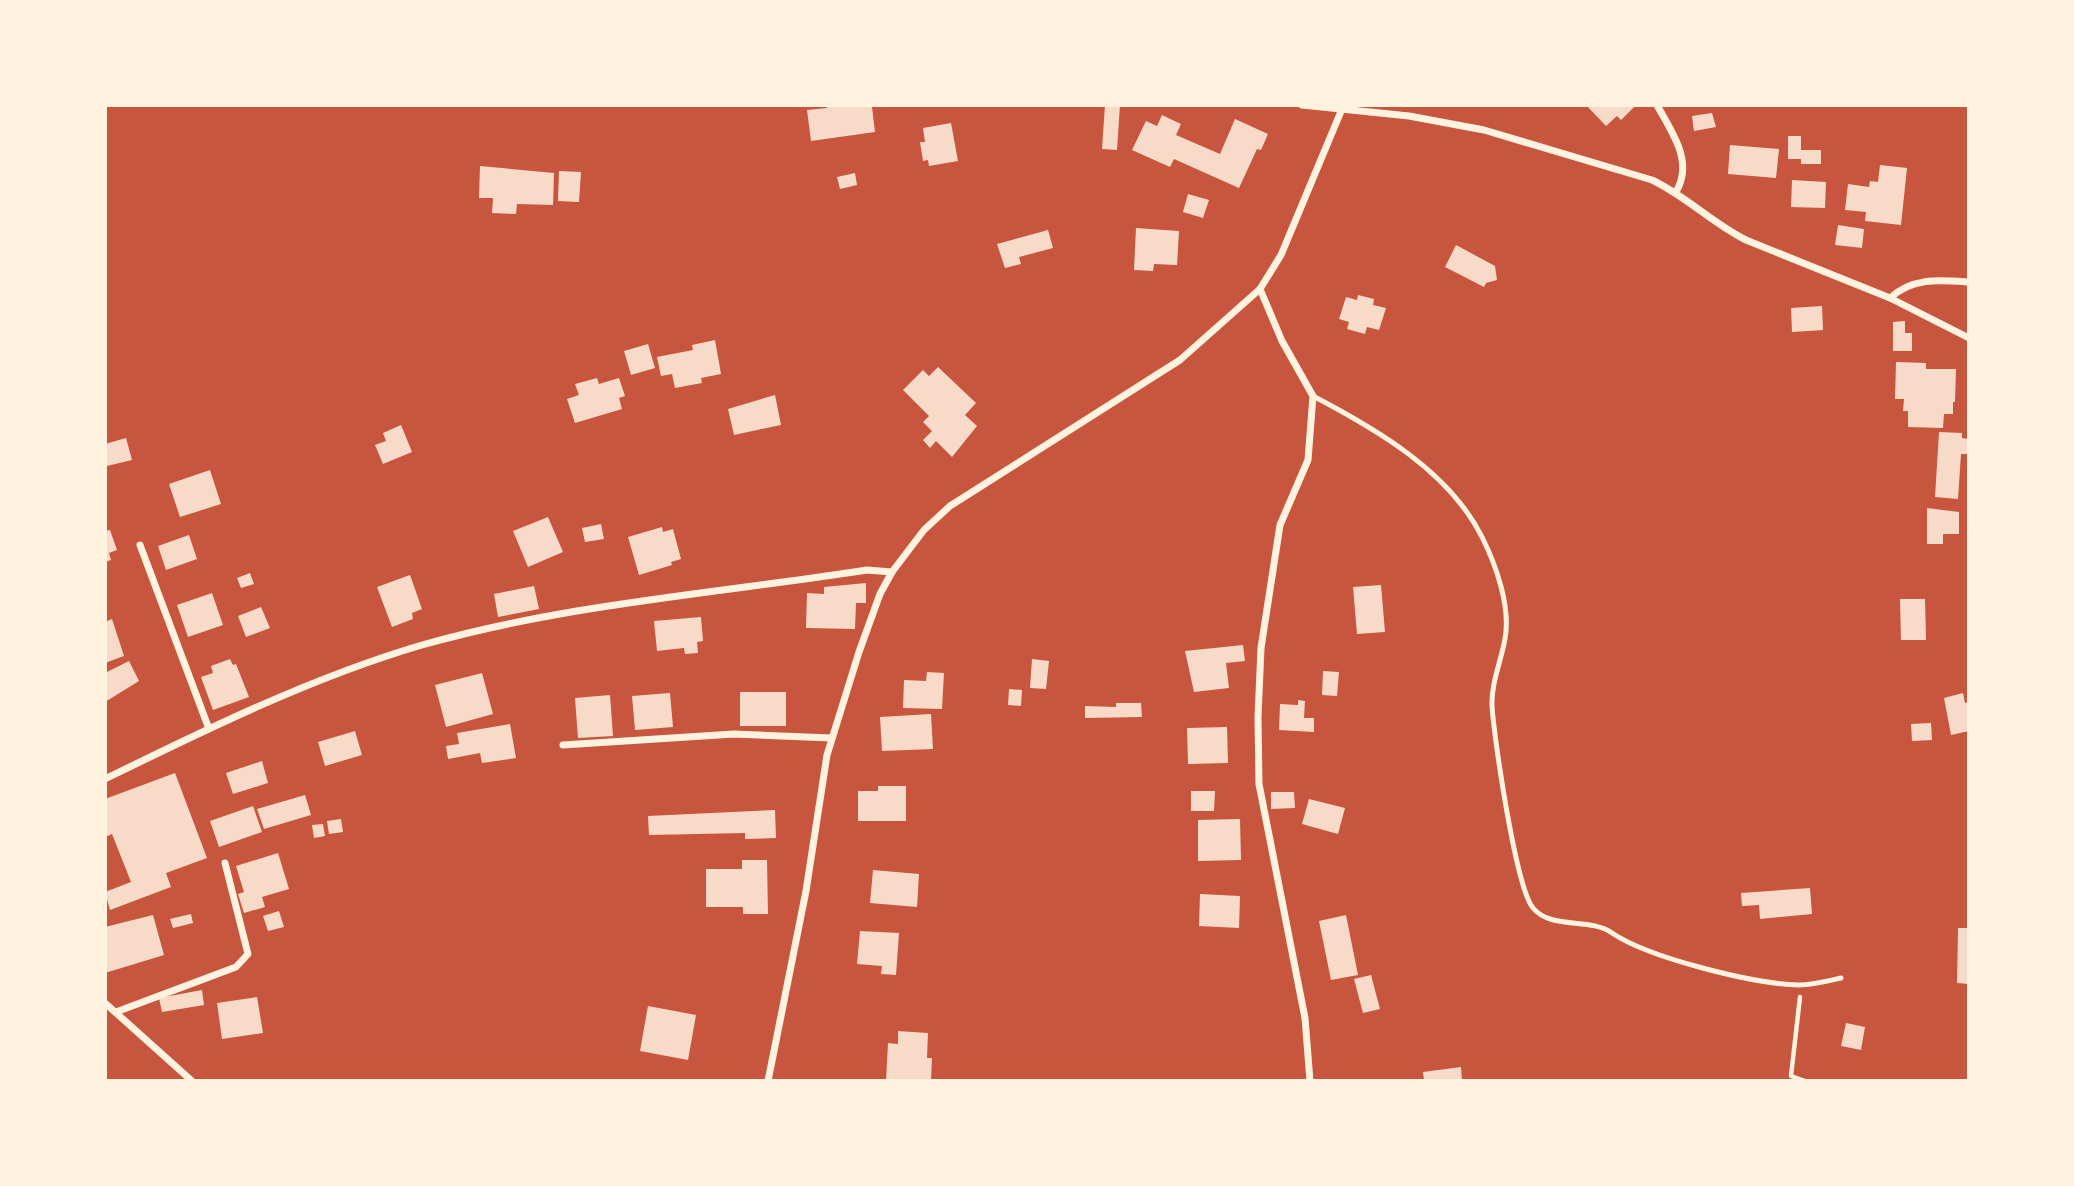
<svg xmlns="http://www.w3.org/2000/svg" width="2074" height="1186" viewBox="0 0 2074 1186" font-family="Helvetica,sans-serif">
  <rect width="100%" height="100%" fill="#c8553d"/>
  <g fill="#f7dbc8">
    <polygon points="826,105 872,107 875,132 811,141 807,110 827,108"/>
    <polygon points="1105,105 1120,105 1117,150 1102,149"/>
    <polygon points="1586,105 1636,105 1621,120 1617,116 1606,126"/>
    <polygon points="1712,113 1716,127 1694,131 1692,116"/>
    <polygon points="1162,115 1181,124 1176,135 1220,154 1235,119 1268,134 1261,150 1257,149 1239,188 1174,159 1170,167 1132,150 1146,121 1157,126"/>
    <polygon points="951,123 958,161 929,166 928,160 923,161 920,142 925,142 923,128"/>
    <polygon points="1788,136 1801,136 1801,150 1821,150 1821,164 1801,164 1801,159 1788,159"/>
    <polygon points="1730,145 1779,149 1776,178 1728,174"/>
    <polygon points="1880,165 1907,168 1901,225 1865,221 1866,212 1845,210 1848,184 1869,187 1870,181 1878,182"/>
    <polygon points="480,166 554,173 553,205 517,204 516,214 492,213 493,198 479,198"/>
    <polygon points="559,171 581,172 579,202 558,201"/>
    <polygon points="855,173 857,185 840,189 837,177"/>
    <polygon points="1792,180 1826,182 1825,208 1791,207"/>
    <polygon points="1188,194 1209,200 1203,218 1183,212"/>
    <polygon points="1838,225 1864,229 1862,248 1835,245"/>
    <polygon points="1136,228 1179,231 1177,265 1154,264 1153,271 1134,270"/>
    <polygon points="1048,230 1053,248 1019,257 1021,264 1005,268 997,244"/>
    <polygon points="1456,245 1495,266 1497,280 1486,283 1484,287 1445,267"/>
    <polygon points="1358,295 1374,299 1373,305 1386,308 1379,330 1367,327 1365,334 1347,329 1349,322 1339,319 1346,297 1357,300"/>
    <polygon points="1822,306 1823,330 1792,332 1791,308"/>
    <polygon points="1905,321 1905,333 1912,333 1912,351 1893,351 1893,322"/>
    <polygon points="715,340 721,374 701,378 702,383 675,388 672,374 661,376 657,357 693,350 692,345"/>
    <polygon points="648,344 655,368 631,375 624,351"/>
    <polygon points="1896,362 1926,363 1926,369 1956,369 1955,402 1953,402 1953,414 1944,414 1943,428 1908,427 1908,411 1903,411 1904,399 1895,399"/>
    <polygon points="938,367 976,403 965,415 977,426 952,457 936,441 930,448 923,440 932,431 923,422 929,416 903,390 923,370 929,376"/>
    <polygon points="597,378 599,384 619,378 625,396 619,398 622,409 575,423 567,399 579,395 575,384"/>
    <polygon points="775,395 781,425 734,435 728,409"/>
    <polygon points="401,425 412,452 383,464 375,445 386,441 383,433"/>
    <polygon points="1939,432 1962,433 1962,438 1969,439 1969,454 1961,454 1958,499 1935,497"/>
    <polygon points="126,438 132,460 107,466 105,444"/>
    <polygon points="210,470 221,504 180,517 169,484"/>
    <polygon points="1927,508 1959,512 1959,534 1943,534 1943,544 1927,544"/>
    <polygon points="548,517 563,552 528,567 513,531"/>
    <polygon points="601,524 604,539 585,542 582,528"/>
    <polygon points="662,527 663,532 673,529 681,559 671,562 672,565 639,575 628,537"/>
    <polygon points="110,530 117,550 109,553 111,560 105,562 105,531"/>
    <polygon points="189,535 197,559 166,570 158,546"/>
    <polygon points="250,573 254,584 241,588 237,578"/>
    <polygon points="410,575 422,609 412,613 413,619 392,627 377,587"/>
    <polygon points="866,583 866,603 856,603 855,629 806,628 807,593 824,594 824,587"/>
    <polygon points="1381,585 1385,632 1357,634 1353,587"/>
    <polygon points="534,586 539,609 498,617 494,594"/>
    <polygon points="212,593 223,625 188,637 177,605"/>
    <polygon points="1900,599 1925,599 1926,640 1901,640"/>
    <polygon points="261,607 270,628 246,637 238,616"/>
    <polygon points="701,617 703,641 697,642 698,653 685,654 684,648 657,651 654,621"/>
    <polygon points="112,619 124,656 105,663 105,622"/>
    <polygon points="1243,645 1245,661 1226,663 1229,688 1194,692 1185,651"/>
    <polygon points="230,659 233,665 236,664 249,697 213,710 201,677 213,673 211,666"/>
    <polygon points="1032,659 1049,661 1046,689 1030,688"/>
    <polygon points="129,661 139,681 105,702 105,673"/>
    <polygon points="1323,671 1339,672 1337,696 1322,695"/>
    <polygon points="927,672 944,673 942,709 903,708 904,680 926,681"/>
    <polygon points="482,673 493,714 446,727 435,685"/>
    <polygon points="1009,689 1022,690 1021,706 1008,705"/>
    <rect x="740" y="692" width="46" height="34"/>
    <polygon points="670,693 673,727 635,730 632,696"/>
    <polygon points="1963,693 1965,703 1969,702 1969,731 1951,735 1944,698"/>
    <polygon points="610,695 613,736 578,738 575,698"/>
    <polygon points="1298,700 1305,701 1304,718 1314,718 1314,732 1279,730 1280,704 1298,705"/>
    <polygon points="1116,703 1141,703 1142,717 1085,718 1085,706 1116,707"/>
    <polygon points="931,714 933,749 882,751 880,717"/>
    <polygon points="1931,723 1932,740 1912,741 1911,724"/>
    <polygon points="510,724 516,758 482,763 480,753 448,759 446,746 459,744 457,733"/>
    <polygon points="1227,727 1228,763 1188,764 1187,728"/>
    <polygon points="355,731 362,755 325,766 318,742"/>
    <polygon points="262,761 268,783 233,794 226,773"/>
    <polygon points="175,773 207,858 166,873 171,887 110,910 105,892 131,882 112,834 105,837 105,799"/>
    <polygon points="878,786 906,786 906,821 858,821 858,791 878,791"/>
    <polygon points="1191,791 1215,791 1214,811 1191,811"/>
    <polygon points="1271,792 1294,792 1295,808 1271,809"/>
    <polygon points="305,795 311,815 264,829 257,809"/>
    <polygon points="1309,799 1345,808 1338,834 1302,824"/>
    <polygon points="253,806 262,832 219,847 210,821"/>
    <polygon points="775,810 776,838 745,839 745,833 649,835 648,816"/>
    <polygon points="341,819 343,832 329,834 327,821"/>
    <polygon points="1240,819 1241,860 1198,861 1198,820"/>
    <polygon points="323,824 325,836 314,838 312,825"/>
    <polygon points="278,853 289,889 262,897 265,907 244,913 238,894 244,892 236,866"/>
    <polygon points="742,860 767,860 768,914 743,914 743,907 706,907 706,869 742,869"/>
    <polygon points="873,870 919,874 917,907 870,903"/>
    <polygon points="1810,888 1812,914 1760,919 1759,905 1742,906 1741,893"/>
    <polygon points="1200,894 1240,896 1239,928 1199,926"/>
    <polygon points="279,911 284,927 268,931 263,916"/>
    <polygon points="191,914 193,923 173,928 170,919"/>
    <polygon points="153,915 164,955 105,973 105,927"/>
    <polygon points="1346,915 1358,975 1331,980 1319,921"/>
    <polygon points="1958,928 1969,928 1969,984 1957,983"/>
    <polygon points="860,931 899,933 896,975 881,974 882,966 857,964"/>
    <polygon points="1371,975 1380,1009 1363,1013 1354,979"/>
    <polygon points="202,990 204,1005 162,1012 159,998"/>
    <polygon points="257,997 263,1033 222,1039 217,1003"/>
    <polygon points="648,1006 696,1015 688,1060 640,1051"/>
    <polygon points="1846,1023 1865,1027 1861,1050 1841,1046"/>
    <polygon points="898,1031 928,1033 927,1058 932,1058 931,1081 886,1081 888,1043 898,1044"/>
    <polygon points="1461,1067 1462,1081 1424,1081 1423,1072"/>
  </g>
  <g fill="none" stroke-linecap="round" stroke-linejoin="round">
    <polyline stroke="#fff3e0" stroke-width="4.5" points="1800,997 1791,1076 1805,1081"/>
    <path stroke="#fff3e0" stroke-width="5" d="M1313 396C1376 429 1449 471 1482 537 1496 565 1511 607 1505 639 1501 661 1491 684 1492 706 1494 738 1516 888 1533 908 1551 930 1590 917 1612 933 1649 958 1754 984 1799 985 1813 985 1828 981 1841 978"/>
    <g stroke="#fff3e0" stroke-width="7">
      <path d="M1302 105 1409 116 1484 130 1652 180C1686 196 1712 223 1746 240L1890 298 1969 338"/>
      <path d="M1657 105C1672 133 1694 161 1676 192"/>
      <polyline points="1260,289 1282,341 1313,396 1308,460 1280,525 1261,648 1258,717 1259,784 1305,1018 1310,1081"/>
      <path d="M1890 298C1913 277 1940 280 1969 282"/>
      <polyline points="140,545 209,729"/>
      <polyline points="563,745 734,734 832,738"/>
      <path d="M105 779C207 729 313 677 422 645 566 604 719 593 867 570L892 572"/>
      <polyline points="105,1003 192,1081"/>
      <polyline points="116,1012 236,967 248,954 225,863"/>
      <polyline points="768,1081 806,891 827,755 859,652 880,594 892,572 924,530 950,506 1180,360 1260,289 1281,255 1342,109"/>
    </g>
  </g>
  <rect width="2074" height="1186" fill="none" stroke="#fff3e0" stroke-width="214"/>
</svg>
